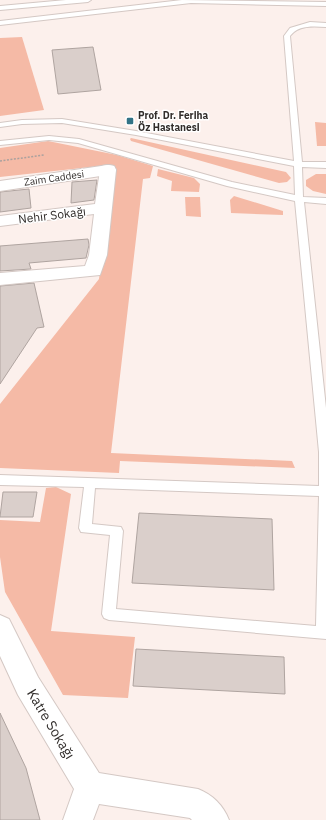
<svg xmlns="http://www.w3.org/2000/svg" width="326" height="820" viewBox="0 0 326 820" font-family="'IBM Plex Sans',sans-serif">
  <rect width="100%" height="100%" fill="#fcf0ec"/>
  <g fill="#f5baa6">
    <polygon points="22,37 44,110 0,116 0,38"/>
    <polygon points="315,122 326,123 326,146 317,146"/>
    <polygon points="131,138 286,172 291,178 287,182 279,183 131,141 130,139"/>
    <polygon points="48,141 117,155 153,166 150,178 143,179 111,453 292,461 295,468 120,461 119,473 0,468 0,404 99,279 113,174 109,165 0,177 0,148"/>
    <polygon points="158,169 194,178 200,184 199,192 171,191 172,181 157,176"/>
    <polygon points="316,174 326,174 326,194 313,191 306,186 306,180"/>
    <polygon points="234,196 283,211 283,215 231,213 230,200"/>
    <polygon points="185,197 200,197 201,217 186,216"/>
    <polygon points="56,487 71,494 51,631 135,637 128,698 63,695 5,592 0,557 0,520 40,522 46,488"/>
  </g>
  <g fill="#dacfcb" stroke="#afa4a0">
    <polygon points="93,47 101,90 58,94 52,50"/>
    <polygon points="97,180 94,200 71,203 72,182"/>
    <polygon points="29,189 31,208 0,212 0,192"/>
    <polygon points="88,239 89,245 86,258 29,263 31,269 0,271 0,246"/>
    <polygon points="34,283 44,327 37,328 0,384 0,286"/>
    <polygon points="3,492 37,492 33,517 0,517"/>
    <polygon points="139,513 272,519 274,590 132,583"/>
    <polygon points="136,649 284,657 285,694 133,686"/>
    <polygon points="0,713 26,768 40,820 0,820"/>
  </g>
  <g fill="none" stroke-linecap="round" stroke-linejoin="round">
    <g stroke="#d4c8c4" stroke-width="2">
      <g id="lane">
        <polygon points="66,0 91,0 88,2 0,10 0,6"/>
        <polygon points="182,0 326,2 326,6 191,3 0,25 0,21"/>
        <path d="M310 22 326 23V27C313 26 298 25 290 36L302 162H326V168L302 167 303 197 326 198V204L304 202 326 408V639L109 620 104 618 102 614 110 535 81 532 79 528 84 487 0 485V475L319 486V452L295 201 227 186 78 143 49 140 0 145V141L49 136 79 139 232 182 295 195 294 166 136 135 62 123 22 124 0 127V123L22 120 62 119 136 131 294 161 284 36 290 28ZM95 488 319 496 316 626 116 609 123 531 121 527 92 524Z"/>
      </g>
    </g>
    <g stroke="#d4c8c4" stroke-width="2">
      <g id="street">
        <polygon points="108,165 114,166 116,170 107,255 100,275 0,285 0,273 85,266 89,255 94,214 0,226 0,216 95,204 100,170 102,166"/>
        <path d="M0 615 9 619 38 677 99 773 198 789C213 795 223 805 229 820H192L190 818 99 804 93 820H63L74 789 18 695 0 656Z"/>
      </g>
    </g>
    <g stroke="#d4c8c4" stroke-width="2">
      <polygon id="secondary" points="108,165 114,166 116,170 114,174 0,191 0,181"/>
    </g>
    <polyline stroke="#aaa19e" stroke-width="1.5" stroke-dasharray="2 1.5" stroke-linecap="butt" points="0,161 44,155"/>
    <use href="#lane" fill="#fff" fill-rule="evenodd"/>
    <use href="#street" fill="#fff" fill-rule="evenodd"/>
    <use href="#secondary" fill="#fff" fill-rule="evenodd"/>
  </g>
  <rect fill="#327386" stroke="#fff" stroke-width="1.5" x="126" y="117" width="8" height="8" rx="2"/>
  <g text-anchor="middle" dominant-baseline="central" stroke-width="3" stroke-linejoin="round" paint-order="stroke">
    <g font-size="10" font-weight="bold" fill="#312d2b" stroke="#fff" text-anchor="start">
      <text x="138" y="115">Prof. Dr. Feriha<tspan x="138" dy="12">Öz Hastanesi</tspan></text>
    </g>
    <g font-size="10" fill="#312d2b" stroke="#fff">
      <text transform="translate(54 178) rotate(-8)">Zaim Caddesi</text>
    </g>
    <g font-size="12" fill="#312d2b" stroke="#fff">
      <text transform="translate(52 215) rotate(-7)">Nehir Sokağı</text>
    </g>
    <g font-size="14" fill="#312d2b" stroke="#fff">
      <text transform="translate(51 724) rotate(59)">Katre Sokağı</text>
    </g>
  </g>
</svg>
